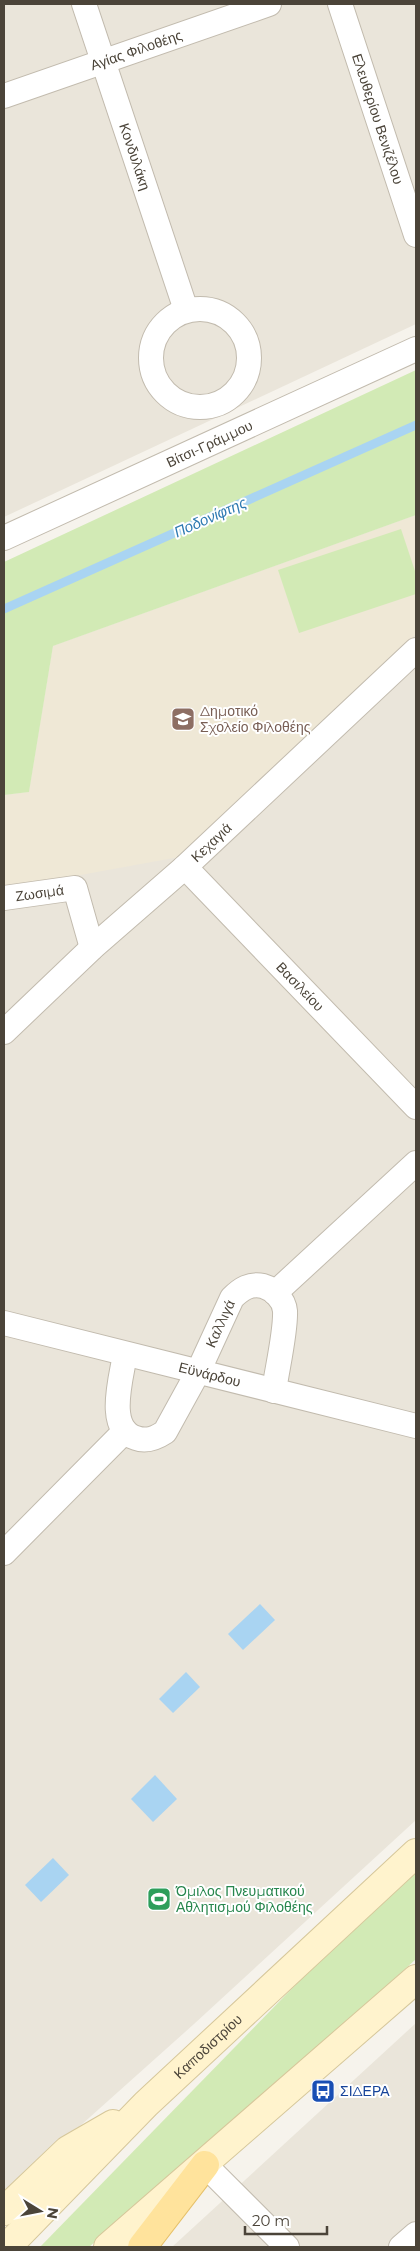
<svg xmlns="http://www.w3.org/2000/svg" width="420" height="2251" viewBox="0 0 420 2251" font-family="Montserrat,sans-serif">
  <rect width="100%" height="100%" fill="#f6f3ec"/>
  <g fill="#eae5da">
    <polygon points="4,4 416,4 416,324 4,517"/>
    <polygon points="416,515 416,1820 194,2024 4,2194 4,795 29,792 53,646"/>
    <polygon points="416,2023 416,2247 172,2247"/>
  </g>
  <polygon fill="#efe8d6" points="416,515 416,634 179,857 4,889 4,795 29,792 53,646"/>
  <g fill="#d2eab5">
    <polygon points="416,370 416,515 53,646 29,792 4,795 4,562"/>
    <polygon points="401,529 416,574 416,594 299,633 278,570"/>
    <polygon points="416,1871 416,1959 329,2039 89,2247 40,2247 312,1968"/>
  </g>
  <g fill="#a9d4f2">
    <polygon points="260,1604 275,1620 243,1650 228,1634"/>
    <polygon points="186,1672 200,1687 173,1713 159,1699"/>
    <polygon points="155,1775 177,1799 153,1822 131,1799"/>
    <polygon points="53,1858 69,1875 41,1902 25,1885"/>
  </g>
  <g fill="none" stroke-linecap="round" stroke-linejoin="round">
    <polyline stroke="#a9d4f2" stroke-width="9" points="4,609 416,425"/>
    <g stroke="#c2bbae" stroke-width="26">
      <g id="street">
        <path id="s1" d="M84 4 186 310"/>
        <path id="s2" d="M340 4 416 235"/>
        <path id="s3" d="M4 96 269 4"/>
        <circle cx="200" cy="358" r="49"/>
        <path id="s4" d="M4 538 416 349"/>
        <path id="s5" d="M185 867 416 1107"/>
        <path id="s6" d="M4 898 75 888 92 948"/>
        <path id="s7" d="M4 1032 92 948 185 867 416 650"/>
        <polyline points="275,1293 416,1163"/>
        <path id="s8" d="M4 1323 416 1426"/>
        <path id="s9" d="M125 1354C122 1376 105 1429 136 1438 147 1442 156 1438 165 1432L198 1372 232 1298C241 1289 250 1283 263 1286 273 1289 284 1299 285 1311 286 1331 277 1369 274 1391"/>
        <polyline points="4,1553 125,1431"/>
        <polyline points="205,2165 287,2247"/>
        <polyline points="401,2247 416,2234"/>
      </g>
    </g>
    <g stroke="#d6c79b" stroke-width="30">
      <g id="secondary">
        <polyline points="4,2211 68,2150 113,2124"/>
        <path id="s10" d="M7 2247 146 2104 416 1853"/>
        <polyline points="108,2247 416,1979"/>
      </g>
    </g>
    <g stroke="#e6c16a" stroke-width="30">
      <polyline id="primary" points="142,2247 205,2165"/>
    </g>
    <use href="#street" stroke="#fff" stroke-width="24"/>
    <use href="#secondary" stroke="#fff3cd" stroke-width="28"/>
    <use href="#primary" stroke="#ffe39c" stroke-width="28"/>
  </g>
  <defs>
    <g id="school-square" transform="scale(1.25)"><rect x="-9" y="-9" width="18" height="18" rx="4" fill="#8d6e63" stroke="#fff"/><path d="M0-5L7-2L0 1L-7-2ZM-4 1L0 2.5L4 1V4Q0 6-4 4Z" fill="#fff"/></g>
    <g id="stadium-square" transform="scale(1.25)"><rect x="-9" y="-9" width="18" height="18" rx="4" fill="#2e9e5b" stroke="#fff"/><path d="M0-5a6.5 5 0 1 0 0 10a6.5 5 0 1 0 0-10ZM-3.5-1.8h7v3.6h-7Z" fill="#fff"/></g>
    <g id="bus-square" transform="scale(1.25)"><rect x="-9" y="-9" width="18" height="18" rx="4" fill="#1a4fb4" stroke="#fff"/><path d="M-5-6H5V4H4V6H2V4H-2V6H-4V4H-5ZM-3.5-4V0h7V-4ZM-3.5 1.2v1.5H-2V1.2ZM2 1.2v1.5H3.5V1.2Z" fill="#fff"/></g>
  </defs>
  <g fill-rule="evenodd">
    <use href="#school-square" x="183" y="719"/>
    <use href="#stadium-square" x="159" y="1899"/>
    <use href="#bus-square" x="323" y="2091"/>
  </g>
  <g text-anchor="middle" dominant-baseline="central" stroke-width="4" stroke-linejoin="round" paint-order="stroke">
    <g font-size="14" fill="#4b4439" stroke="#fff">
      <text stroke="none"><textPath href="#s3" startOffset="140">Αγίας Φιλοθέης</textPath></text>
      <text stroke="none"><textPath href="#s2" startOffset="121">Ελευθερίου Βενιζέλου</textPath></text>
      <text stroke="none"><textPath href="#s1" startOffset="161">Κονδυλάκη</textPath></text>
      <text stroke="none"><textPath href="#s4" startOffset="226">Βίτσι-Γράμμου</textPath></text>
      <text stroke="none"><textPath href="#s7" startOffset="281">Κεχαγιά</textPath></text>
      <text stroke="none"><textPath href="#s6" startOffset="36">Ζωσιμά</textPath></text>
      <text stroke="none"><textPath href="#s5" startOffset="166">Βασιλείου</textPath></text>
      <text stroke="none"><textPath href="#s9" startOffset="245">Καλλιγά</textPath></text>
      <text stroke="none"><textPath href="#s8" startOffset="212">Εϋνάρδου</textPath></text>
      <text stroke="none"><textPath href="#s10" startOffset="284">Καποδιστρίου</textPath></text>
    </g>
    <g font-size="14" fill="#785e54" stroke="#fff" text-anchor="start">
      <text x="200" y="711">Δημοτικό<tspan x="200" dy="16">Σχολείο Φιλοθέης</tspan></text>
    </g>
    <g font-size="14" fill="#27864d" stroke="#fff" text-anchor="start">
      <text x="176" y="1891">Όμιλος Πνευματικού<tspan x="176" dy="16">Αθλητισμού Φιλοθέης</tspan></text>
    </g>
    <g font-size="14" fill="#164399" stroke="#fff" text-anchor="start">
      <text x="340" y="2091">ΣΙΔΕΡΑ</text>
    </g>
    <g font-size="15" font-style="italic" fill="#2e7ab2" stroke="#fff">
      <text transform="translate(210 517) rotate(-24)">Ποδονίφτης</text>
    </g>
  </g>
  <rect width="420" height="2251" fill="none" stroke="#4b4439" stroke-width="10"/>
  <g transform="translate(40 2211) rotate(100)" stroke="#ffffff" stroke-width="4" paint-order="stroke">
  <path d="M0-4L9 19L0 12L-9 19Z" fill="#4b4439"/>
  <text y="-8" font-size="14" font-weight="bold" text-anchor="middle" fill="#4b4439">N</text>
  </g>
  <path d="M245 2226v8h82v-8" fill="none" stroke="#4b4439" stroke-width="2.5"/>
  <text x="252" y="2226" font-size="15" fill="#4b4439" stroke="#ffffff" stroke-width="4" paint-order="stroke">20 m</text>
</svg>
